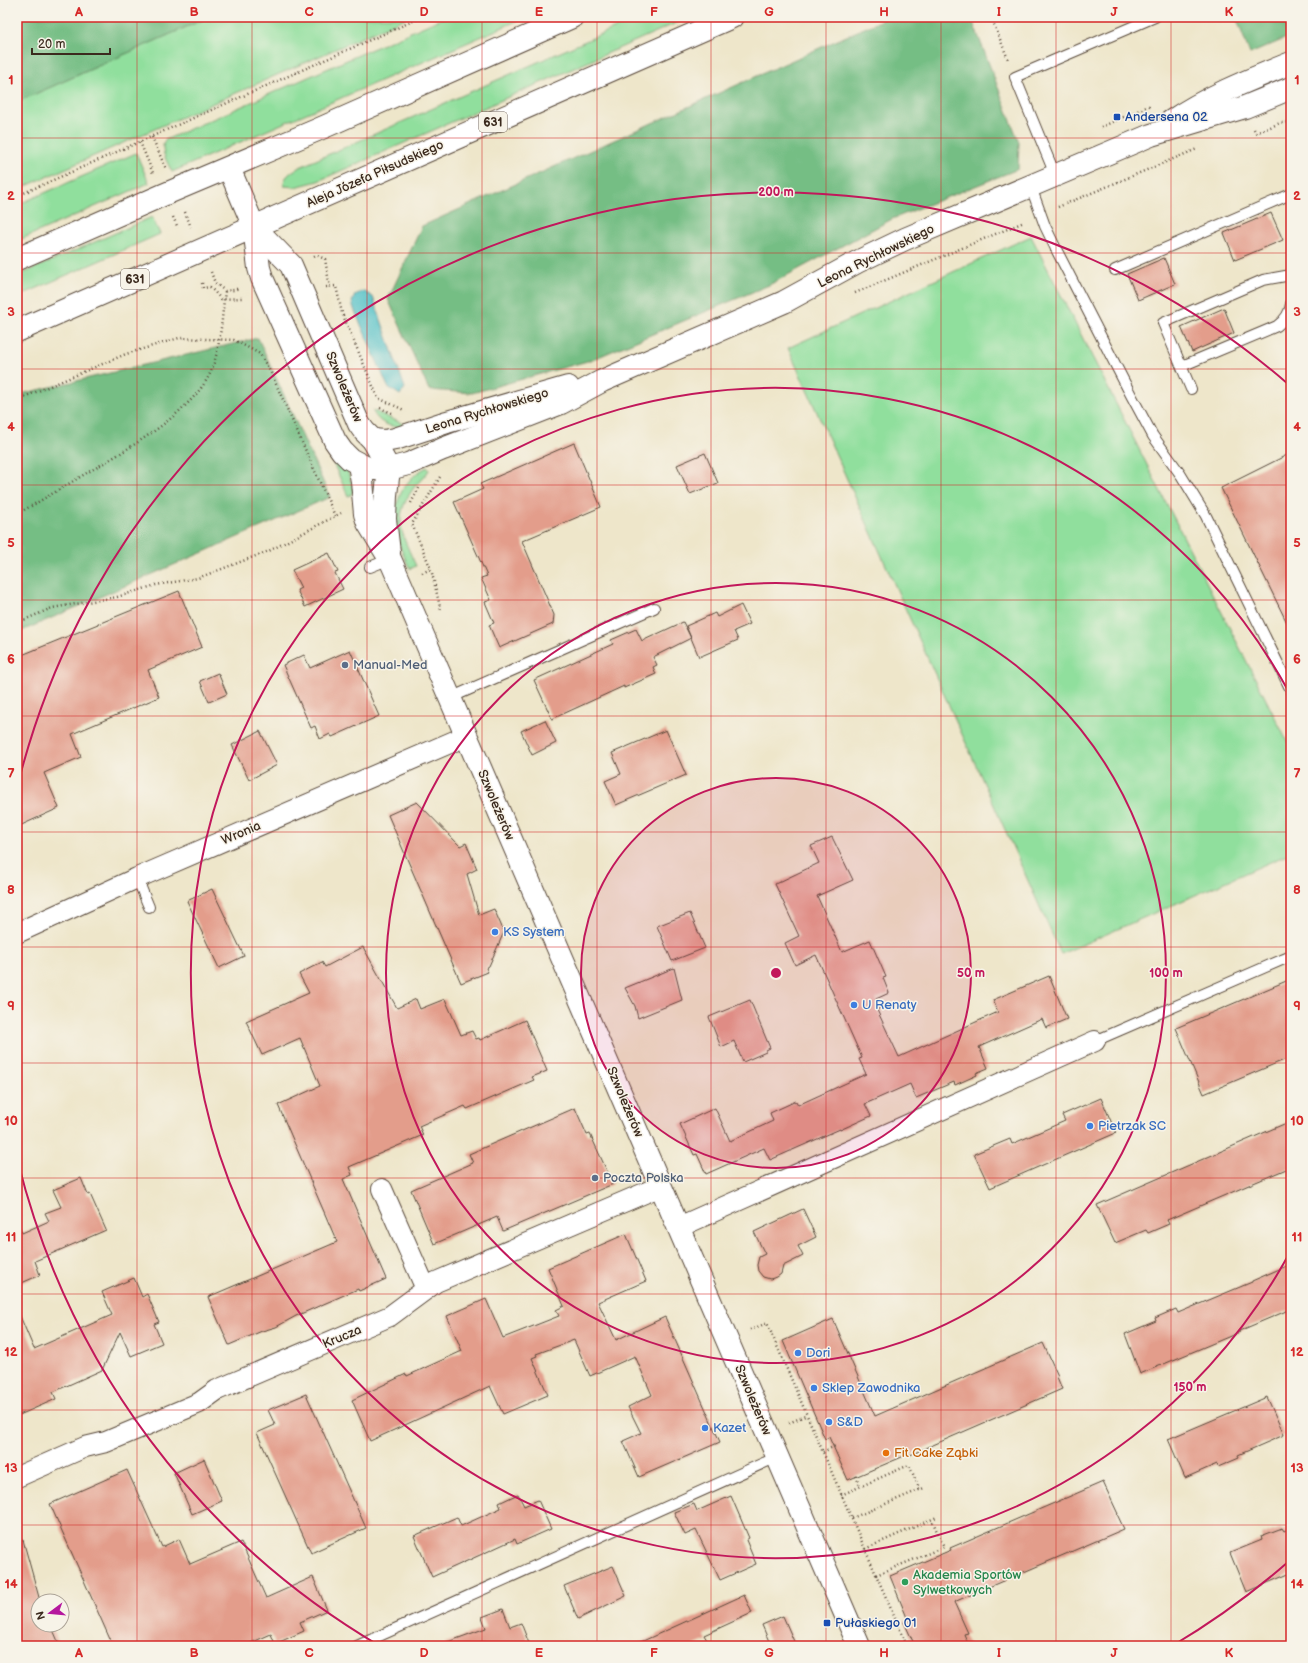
<svg xmlns="http://www.w3.org/2000/svg" width="1308" height="1663" viewBox="0 0 1308 1663" font-family="'Balsamiq Sans',sans-serif">
  <rect width="100%" height="100%" fill="#f7f3e8"/>
  <filter id="ink" filterUnits="userSpaceOnUse"><feTurbulence type="fractalNoise" baseFrequency=".025" numOctaves="2"/><feDisplacementMap in="SourceGraphic" scale="8" xChannelSelector="R" yChannelSelector="G"/><feConvolveMatrix kernelMatrix="1 2 1 2 8 2 1 2 1" color-interpolation-filters="sRGB"/></filter>
  <filter id="wash" filterUnits="userSpaceOnUse"><feTurbulence type="fractalNoise" baseFrequency=".012" numOctaves="4" result="noise"/><feDisplacementMap in="SourceGraphic" scale="16" xChannelSelector="R" yChannelSelector="G"/><feGaussianBlur stdDeviation="0.9" result="paint"/><feColorMatrix in="noise" values="0 0 0 0 0 0 0 0 0 0 0 0 0 0 0 0 0 1.4 0 .05"/><feComposite in="paint" operator="in"/></filter>
  <g filter="url(#wash)">
    <rect width="100%" height="100%" fill="#eee6ca"/>
    <g fill="#90df9d" stroke="#66845e">
      <polygon points="209,17 408,17 17,190 17,102"/>
      <path d="M445 17H526L172 172C168 163 159 150 165 140Z"/>
      <path d="M640 17H690L318 181 295 187 284 186C282 174 300 167 309 163Z"/>
      <polygon points="136,153 149,183 17,241 17,205"/>
      <polygon points="152,217 160,234 17,297 17,276"/>
      <polygon points="1031,236 1291,749 1291,853 1061,954 788,348"/>
      <path d="M372 410 410 427C393 428 380 426 372 410Z"/>
      <polygon points="326,447 346,467 354,490 351,495 348,496"/>
      <path d="M427 467 429 470C425 478 417 482 413 489 391 520 403 536 416 566L410 569C406 561 402 552 399 544 388 514 399 481 427 467Z"/>
    </g>
    <g fill="#74be84" stroke="#587451">
      <polygon points="17,17 209,17 17,102"/>
      <polygon points="889,17 971,17 1019,142 1018,169 892,219 769,285 591,360 472,393 429,390 388,299 422,226"/>
      <polygon points="1236,17 1291,17 1291,36 1250,54"/>
      <polygon points="258,338 330,497 17,633 17,395"/>
    </g>
    <polygon fill="#52c1c8" stroke="#467673" points="363,291 373,297 405,388 400,395 388,387 354,309 352,302 355,295"/>
    <g id="blocks">
      <g fill="#e39d8b">
        <polygon points="1271,213 1283,240 1235,260 1224,233"/>
        <polygon points="1164,258 1175,284 1138,300 1127,274"/>
        <polygon points="1224,308 1234,333 1192,352 1181,327"/>
        <polygon points="574,443 601,507 522,541 554,615 553,624 499,648 489,625 494,623 485,602 491,600 481,578 487,576 454,502 483,489 480,484"/>
        <polygon points="705,453 718,483 690,494 677,465"/>
        <polygon points="1291,453 1291,631 1221,488"/>
        <polygon points="329,553 338,572 335,573 343,589 305,607 297,590 301,588 292,570"/>
        <polygon points="179,591 202,647 148,670 159,697 72,734 81,757 44,773 59,808 17,827 17,657"/>
        <polygon points="741,605 750,624 734,631 738,640 699,657 686,626 715,613 717,617"/>
        <polygon points="683,622 691,638 653,657 657,665 653,667 656,674 624,688 624,686 552,719 534,680 613,644 611,640 636,629 642,641"/>
        <polygon points="350,650 379,716 332,737 330,734 320,739 315,726 311,728 283,665 304,655 310,668"/>
        <polygon points="218,673 227,694 209,702 200,681"/>
        <polygon points="545,720 556,743 532,755 521,731"/>
        <polygon points="666,730 686,775 616,805 605,781 621,774 612,753"/>
        <polygon points="260,731 277,765 249,780 232,745"/>
        <polygon points="417,802 460,846 466,843 477,869 467,874 479,915 494,909 504,932 489,966 486,968 488,972 461,983 388,815"/>
        <polygon points="832,837 853,880 817,896 842,952 870,940 886,977 883,978 889,993 876,999 880,1008 877,1010 899,1057 998,1012 993,1000 1049,976 1067,1019 1046,1028 1042,1019 979,1047 988,1068 976,1073 977,1075 955,1085 954,1082 916,1098 910,1084 865,1104 871,1116 840,1130 840,1129 770,1160 764,1148 706,1174 697,1154 694,1155 680,1124 715,1108 730,1141 773,1121 770,1113 796,1101 798,1105 866,1074 859,1059 862,1058 816,955 795,965 785,943 799,936 775,884 819,863 811,846"/>
        <polygon points="212,889 244,956 219,968 187,901"/>
        <polygon points="690,913 705,948 672,961 657,926"/>
        <polygon points="363,947 397,1008 416,999 420,1009 445,999 461,1035 472,1031 476,1039 479,1038 480,1040 525,1020 547,1071 532,1077 534,1080 467,1109 465,1106 419,1126 423,1135 349,1167 352,1175 343,1179 386,1279 359,1291 358,1289 296,1316 276,1327 262,1331 229,1345 208,1297 337,1242 278,1105 320,1086 300,1038 262,1055 246,1021 309,993 299,974 322,962 325,967"/>
        <polygon points="674,968 682,1000 638,1018 635,1006 625,988"/>
        <polygon points="1291,979 1291,1057 1204,1094 1176,1028"/>
        <polygon points="750,1000 770,1048 766,1050 766,1052 743,1062 734,1041 721,1047 709,1017"/>
        <polygon points="1101,1098 1116,1133 990,1188 974,1154 1010,1139 1012,1144 1065,1121 1062,1115"/>
        <polygon points="575,1108 587,1135 590,1134 613,1184 503,1231 497,1217 434,1244 411,1190 473,1163 469,1154"/>
        <polygon points="1291,1121 1291,1167 1167,1220 1169,1224 1148,1233 1146,1230 1115,1243 1097,1205"/>
        <polygon points="81,1178 88,1195 90,1194 106,1230 35,1261 40,1275 17,1285 17,1220 22,1233 49,1221 45,1213 61,1207 53,1190"/>
        <polygon points="803,1209 816,1237 798,1246 803,1256 783,1266 781,1274 777,1277 770,1279 763,1277 758,1271 757,1265 759,1257 765,1254 754,1232"/>
        <polygon points="626,1234 646,1281 598,1302 616,1340 665,1317 720,1442 639,1477 623,1441 641,1433 628,1407 652,1395 635,1356 590,1376 574,1340 536,1354 537,1356 532,1358 548,1395 503,1414 490,1386 370,1441 352,1400 406,1374 407,1376 462,1351 447,1316 486,1299 503,1338 559,1316 556,1310 564,1306 548,1268"/>
        <polygon points="1291,1264 1291,1309 1239,1331 1240,1332 1140,1374 1125,1334 1156,1321 1155,1318 1176,1309 1178,1313 1252,1282 1252,1281"/>
        <polygon points="134,1278 142,1297 147,1294 159,1322 154,1324 162,1343 131,1356 120,1332 102,1370 53,1392 56,1399 17,1416 17,1309 34,1349 112,1315 102,1292"/>
        <polygon points="833,1319 875,1416 1043,1343 1058,1376 1057,1377 1062,1389 910,1455 909,1454 848,1480 829,1437 825,1439 783,1341"/>
        <polygon points="306,1394 366,1528 311,1553 257,1433 275,1425 268,1410"/>
        <polygon points="1267,1397 1284,1435 1238,1455 1239,1458 1218,1467 1217,1464 1185,1478 1168,1439"/>
        <polygon points="204,1459 222,1501 192,1514 174,1473"/>
        <polygon points="127,1470 162,1547 179,1539 190,1564 241,1542 266,1598 313,1577 327,1610 300,1622 304,1631 275,1644 271,1634 244,1646 113,1646 50,1504"/>
        <polygon points="1103,1482 1118,1514 1117,1514 1124,1529 954,1602 968,1633 964,1634 969,1646 915,1646 904,1622 908,1620 890,1576 951,1550 950,1548"/>
        <polygon points="518,1494 524,1506 538,1500 551,1529 517,1544 515,1539 432,1577 414,1536 457,1517 461,1526 501,1508 499,1503"/>
        <polygon points="731,1496 749,1538 746,1540 756,1564 720,1580 696,1530 685,1535 674,1512 694,1504 697,1511"/>
        <polygon points="1282,1528 1284,1531 1291,1528 1291,1573 1246,1592 1230,1553 1262,1540 1261,1536"/>
        <polygon points="23,1540 40,1601 38,1601 38,1625 51,1625 60,1646 17,1646 17,1541"/>
        <polygon points="613,1566 626,1596 578,1619 564,1586"/>
        <polygon points="744,1595 752,1613 704,1635 707,1640 693,1646 632,1646"/>
        <polygon points="503,1609 510,1627 521,1623 530,1646 445,1646 445,1643 486,1628 482,1617"/>
        <polygon points="783,1616 796,1646 771,1646 762,1625"/>
      </g>
    </g>
  </g>
  <g filter="url(#ink)">
    <use href="#blocks" fill-opacity="0" stroke="#564638" stroke-width="1"/>
    <g fill="none" stroke-linecap="round" stroke-linejoin="round">
      <g stroke="#564638" stroke-width="12">
        <g id="lane">
          <polyline points="1056,177 1015,77 1155,17"/>
          <polyline points="1031,187 1045,226 1057,251 1131,395 1153,436 1181,475 1206,516 1291,690"/>
          <polyline points="1115,270 1291,194"/>
          <path d="M1182 366 1277 326C1285 320 1290 314 1291 304"/>
          <polyline points="1191,389 1163,323 1263,280 1291,275"/>
          <polyline points="370,567 390,559"/>
          <polyline points="450,698 654,608"/>
          <polyline points="137,878 149,907"/>
          <polyline points="1095,1041 1291,956"/>
          <polyline points="357,1646 777,1457"/>
        </g>
      </g>
      <g stroke="#564638" stroke-width="22">
        <g id="street">
          <polyline points="17,933 137,878 466,736"/>
          <polyline points="382,1189 426,1289"/>
          <polyline points="679,1227 1095,1041"/>
          <polyline points="17,1477 85,1447 106,1442 199,1403 217,1390 390,1316 436,1282 661,1186"/>
        </g>
      </g>
      <g stroke="#564638" stroke-width="24">
        <g id="secondary">
          <path d="M1170 122C1208 96 1249 80 1291 63"/>
          <polyline points="229,168 254,227 259,268 262,278 335,441 342,451 350,459 369,469 389,469 408,464 443,449 561,403 602,381 784,302 857,262 905,239 1151,135 1245,107 1291,88"/>
          <polyline points="254,227 291,265 359,424 364,431 373,440 389,469 386,495 385,519 389,552"/>
          <polyline points="373,440 385,441 395,439 447,422 568,387"/>
          <polyline points="359,465 362,481 365,514 368,523 390,559 400,582 859,1646"/>
        </g>
      </g>
      <g stroke="#564638" stroke-width="24">
        <g id="primary">
          <polyline points="17,259 163,195 317,130 572,17"/>
          <polyline points="17,331 732,17"/>
        </g>
      </g>
      <g stroke="#564638" stroke-width="2.5" stroke-dasharray="1 3" stroke-linecap="butt">
        <polyline points="991,17 1008,59"/>
        <polyline points="1101,127 1151,105"/>
        <polyline points="1254,129 1256,133 1280,123 1290,122 1291,125"/>
        <polyline points="152,137 166,169"/>
        <polyline points="140,142 153,173"/>
        <polyline points="17,196 422,17"/>
        <polyline points="1058,207 1197,149"/>
        <polyline points="185,212 191,227"/>
        <polyline points="173,217 178,228"/>
        <polyline points="314,256 316,255 325,259 330,288"/>
        <polyline points="211,272 215,283 225,291 234,290 239,288"/>
        <polyline points="202,283 203,288 210,287 221,299 243,298"/>
        <polyline points="326,287 336,286 342,313 378,398 404,410"/>
        <polyline points="855,293 1024,222"/>
        <polyline points="17,400 126,354 179,338 234,340 260,354 271,373 335,516"/>
        <polyline points="380,408 392,413"/>
        <polyline points="440,477 412,524 431,569 441,611"/>
        <polyline points="411,503 419,488"/>
        <path d="M17 514C40 501 62 488 85 474 123 452 199 410 213 366 221 343 222 315 225 291"/>
        <polyline points="422,573 431,569"/>
        <polyline points="17,623 52,608 117,597 156,585 198,578 269,551 341,513"/>
        <polyline points="750,1330 767,1323 907,1646"/>
        <polyline points="789,1423 807,1415"/>
        <polyline points="823,1452 835,1446"/>
        <polyline points="856,1476 860,1486"/>
        <polyline points="841,1495 909,1465 920,1490"/>
        <polyline points="852,1518 924,1488"/>
        <polyline points="865,1549 937,1517"/>
        <polyline points="876,1575 944,1547 932,1520"/>
      </g>
      <use href="#lane" stroke="#fff" stroke-width="10"/>
      <use href="#street" stroke="#fff" stroke-width="20"/>
      <use href="#secondary" stroke="#fff" stroke-width="22"/>
      <use href="#primary" stroke="#fff" stroke-width="22"/>
    </g>
  </g>
  <path fill="none" stroke="#d62828" stroke-width="1" stroke-opacity="0.55" d="M137 17V1646M252 17V1646M367 17V1646M482 17V1646M597 17V1646M711 17V1646M826 17V1646M941 17V1646M1056 17V1646M1171 17V1646M17 138H1291M17 253H1291M17 369H1291M17 485H1291M17 600H1291M17 716H1291M17 832H1291M17 947H1291M17 1063H1291M17 1178H1291M17 1294H1291M17 1410H1291M17 1525H1291"/>
  <circle cx="776" cy="973" r="195" fill="#c2185b" fill-opacity=".12"/>
  <g fill="none" stroke="#c2185b" stroke-width="2">
    <circle cx="776" cy="973" r="195"/>
    <circle cx="776" cy="973" r="390"/>
    <path d="M1290 1252A585 585 0 1 1 1290 694"/>
    <path d="M1288 1562A781 781 0 0 1 1172 1646M380 1646A781 781 0 0 1 18 1162M18 784A781 781 0 0 1 1288 384"/>
  </g>
  <g fill="#1a4fb4" stroke="#f7f3e8" stroke-width="1.5">
    <rect x="1113" y="113" width="8" height="8" rx="2"/>
    <rect x="823" y="1619" width="8" height="8" rx="2"/>
  </g>
  <g fill="#5c6f8a" stroke="#f7f3e8" stroke-width="1.5">
    <circle cx="345" cy="665" r="4"/>
    <circle cx="595" cy="1178" r="4"/>
  </g>
  <g fill="#3f7fe0" stroke="#f7f3e8" stroke-width="1.5">
    <circle cx="495" cy="932" r="4"/>
    <circle cx="854" cy="1005" r="4"/>
    <circle cx="1090" cy="1126" r="4"/>
    <circle cx="798" cy="1353" r="4"/>
    <circle cx="814" cy="1388" r="4"/>
    <circle cx="829" cy="1422" r="4"/>
    <circle cx="705" cy="1428" r="4"/>
  </g>
  <circle fill="#e8710a" stroke="#f7f3e8" stroke-width="1.5" cx="886" cy="1453" r="4"/>
  <circle fill="#2e9e5b" stroke="#f7f3e8" stroke-width="1.5" cx="905" cy="1582" r="4"/>
  <g text-anchor="middle" dominant-baseline="central" stroke-width="3" stroke-linejoin="round" paint-order="stroke">
    <g fill="#f7f3e8" stroke="#73665b" stroke-width="1">
      <rect x="479" y="112" width="28" height="20" rx="3"/>
      <rect x="121" y="269" width="28" height="20" rx="3"/>
    </g>
    <g font-size="12" font-weight="bold" fill="#3b2a1e">
      <text x="493" y="122">631</text>
      <text x="135" y="279">631</text>
    </g>
    <g font-size="13" fill="#164399" stroke="#f7f3e8" text-anchor="start">
      <text x="1125" y="117">Andersena 02</text>
      <text x="835" y="1623">Pułaskiego 01</text>
    </g>
    <g font-size="13" fill="#3b2a1e" stroke="#f7f3e8">
      <text transform="translate(375 174) rotate(-24)">Aleja Józefa Piłsudskiego</text>
      <text transform="translate(876 256) rotate(-26)">Leona Rychłowskiego</text>
      <text transform="translate(344 387) rotate(67)">Szwoleżerów</text>
      <text transform="translate(487 411) rotate(-17)">Leona Rychłowskiego</text>
      <text transform="translate(496 805) rotate(67)">Szwoleżerów</text>
      <text transform="translate(241 833) rotate(-23)">Wronia</text>
      <text transform="translate(625 1102) rotate(67)">Szwoleżerów</text>
      <text transform="translate(342 1337) rotate(-23)">Krucza</text>
      <text transform="translate(753 1400) rotate(67)">Szwoleżerów</text>
    </g>
    <g font-size="13" fill="#4e5e75" stroke="#f7f3e8" text-anchor="start">
      <text x="353" y="665">Manual-Med</text>
      <text x="603" y="1178">Poczta Polska</text>
    </g>
    <g font-size="13" fill="#366cbe" stroke="#f7f3e8" text-anchor="start">
      <text x="503" y="932">KS System</text>
      <text x="862" y="1005">U Renaty</text>
      <text x="1098" y="1126">Pietrzak SC</text>
      <text x="806" y="1353">Dori</text>
      <text x="822" y="1388">Sklep Zawodnika</text>
      <text x="837" y="1422">S&amp;D</text>
      <text x="713" y="1428">Kazet</text>
    </g>
    <g font-size="13" fill="#c56008" stroke="#f7f3e8" text-anchor="start">
      <text x="894" y="1453">Fit Cake Ząbki</text>
    </g>
    <g font-size="13" fill="#27864d" stroke="#f7f3e8" text-anchor="start">
      <text x="913" y="1575">Akademia Sportów<tspan x="913" dy="15">Sylwetkowych</tspan></text>
    </g>
  </g>
  <circle cx="776" cy="973" r="6" fill="#c2185b" stroke="#f7f3e8" stroke-width="2"/>
  <g font-size="12" text-anchor="middle" font-weight="bold" fill="#c2185b" stroke="#f7f3e8" stroke-width="3" stroke-linejoin="round" paint-order="stroke">
    <text x="776" y="196">200 m</text>
    <text x="971" y="977">50 m</text>
    <text x="1166" y="977">100 m</text>
    <text x="1190" y="1391">150 m</text>
  </g>
  <rect width="1308" height="1663" fill="none" stroke="#f7f3e8" stroke-width="44"/>
  <g transform="translate(50 1613) rotate(254)"><circle r="19" fill="#f7f3e8" stroke="#aca397"/>
  <path d="M0-3L7 15L0 10L-7 15Z" fill="#b5179e"/>
  <text y="-6" font-size="11" font-weight="bold" text-anchor="middle" fill="#3b2a1e">N</text>
  </g>
  <path d="M32 48v6h78v-6" fill="none" stroke="#3b2a1e" stroke-width="2"/>
  <text x="38" y="48" font-size="12" fill="#3b2a1e" stroke="#f7f3e8" stroke-width="3" paint-order="stroke">20 m</text>
  <rect x="22" y="22" width="1264" height="1619" fill="none" stroke="#d62828" stroke-width="1.5"/>
  <g font-size="13" text-anchor="middle" font-weight="bold" fill="#d62828">
    <text x="79" y="16">A</text>
    <text x="194" y="16">B</text>
    <text x="309" y="16">C</text>
    <text x="424" y="16">D</text>
    <text x="539" y="16">E</text>
    <text x="654" y="16">F</text>
    <text x="769" y="16">G</text>
    <text x="884" y="16">H</text>
    <text x="999" y="16">I</text>
    <text x="1114" y="16">J</text>
    <text x="1229" y="16">K</text>
    <text x="11" y="84">1</text>
    <text x="1297" y="84">1</text>
    <text x="11" y="200">2</text>
    <text x="1297" y="200">2</text>
    <text x="11" y="316">3</text>
    <text x="1297" y="316">3</text>
    <text x="11" y="431">4</text>
    <text x="1297" y="431">4</text>
    <text x="11" y="547">5</text>
    <text x="1297" y="547">5</text>
    <text x="11" y="663">6</text>
    <text x="1297" y="663">6</text>
    <text x="11" y="778">7</text>
    <text x="1297" y="778">7</text>
    <text x="11" y="894">8</text>
    <text x="1297" y="894">8</text>
    <text x="11" y="1010">9</text>
    <text x="1297" y="1010">9</text>
    <text x="11" y="1125">10</text>
    <text x="1297" y="1125">10</text>
    <text x="11" y="1241">11</text>
    <text x="1297" y="1241">11</text>
    <text x="11" y="1356">12</text>
    <text x="1297" y="1356">12</text>
    <text x="11" y="1472">13</text>
    <text x="1297" y="1472">13</text>
    <text x="11" y="1588">14</text>
    <text x="1297" y="1588">14</text>
    <text x="79" y="1657">A</text>
    <text x="194" y="1657">B</text>
    <text x="309" y="1657">C</text>
    <text x="424" y="1657">D</text>
    <text x="539" y="1657">E</text>
    <text x="654" y="1657">F</text>
    <text x="769" y="1657">G</text>
    <text x="884" y="1657">H</text>
    <text x="999" y="1657">I</text>
    <text x="1114" y="1657">J</text>
    <text x="1229" y="1657">K</text>
  </g>
</svg>
